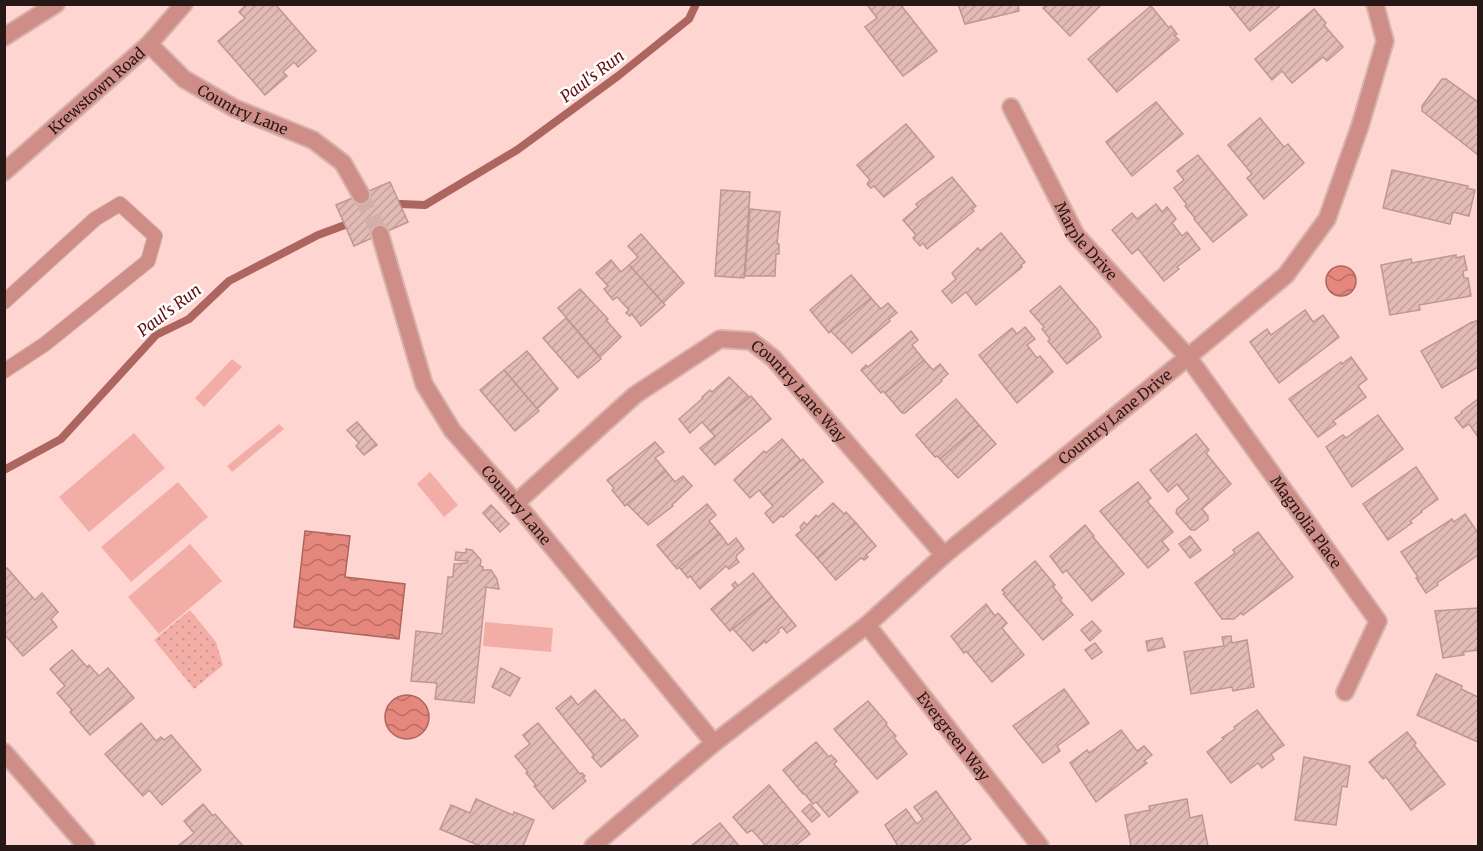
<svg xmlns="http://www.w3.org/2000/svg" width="1483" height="851" viewBox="0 0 1483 851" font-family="Merriweather,serif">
  <defs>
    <pattern id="park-dots" width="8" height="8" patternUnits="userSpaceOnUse" patternTransform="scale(1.5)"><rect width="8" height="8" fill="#f2aea6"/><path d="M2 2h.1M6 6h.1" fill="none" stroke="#d0958e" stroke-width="1.8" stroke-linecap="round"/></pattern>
    <pattern id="water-waves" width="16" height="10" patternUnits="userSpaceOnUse" patternTransform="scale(1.5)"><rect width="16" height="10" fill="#e6877e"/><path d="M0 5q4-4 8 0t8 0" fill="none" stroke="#ba6d66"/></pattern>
    <pattern id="building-hatch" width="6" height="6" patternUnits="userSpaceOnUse" patternTransform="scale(1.5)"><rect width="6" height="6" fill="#e3bbb6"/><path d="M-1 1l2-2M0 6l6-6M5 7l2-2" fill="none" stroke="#c3a09c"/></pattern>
  </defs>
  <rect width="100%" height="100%" fill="#fed5d0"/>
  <polygon fill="url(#park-dots)" points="190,610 216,642 223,665 194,689 154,640"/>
  <g fill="#f2aea6">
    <polygon points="232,359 242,367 204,407 195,398"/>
    <polygon points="279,424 284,429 232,472 227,466"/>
    <polygon points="134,433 165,468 89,532 59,497"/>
    <polygon points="430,472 458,505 444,517 417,484"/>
    <polygon points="178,482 208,517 131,582 101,547"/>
    <polygon points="190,544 222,581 159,634 128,597"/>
    <polygon points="485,622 553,628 551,652 483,646"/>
  </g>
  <g fill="url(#water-waves)" stroke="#ad665f" stroke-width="1.5">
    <circle cx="1341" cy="281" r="15"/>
    <polygon points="305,531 350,536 345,577 405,584 399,639 294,627"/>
    <circle cx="407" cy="717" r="22"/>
  </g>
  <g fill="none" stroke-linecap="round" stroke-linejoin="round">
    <g stroke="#ad665f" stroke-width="8">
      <polyline points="400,204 425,205 517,150 618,76 689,19 696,4"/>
      <polyline points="4,470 61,439 156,335 189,319 229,281 318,235 345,225"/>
    </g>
  </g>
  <g fill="url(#building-hatch)" stroke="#be9793" stroke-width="1.5">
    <polygon points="247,4 275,4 316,51 298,67 294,62 283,72 287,76 265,95 218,41 245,18 239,12"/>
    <polygon points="870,4 900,4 937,51 903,76 865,27 877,18 868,6"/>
    <polygon points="958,4 1018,4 1019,11 965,24"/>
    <polygon points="1047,4 1102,4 1070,36 1043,8"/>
    <polygon points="1228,4 1282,4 1250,31"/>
    <polygon points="1151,6 1169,28 1171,26 1177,34 1174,35 1179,40 1117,92 1088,59"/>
    <polygon points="1314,9 1326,23 1324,25 1343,47 1327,61 1323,57 1292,83 1282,71 1272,80 1255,59"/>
    <polygon points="1442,79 1446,79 1478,102 1478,155 1422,111 1422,106"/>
    <polygon points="1156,102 1183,134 1132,176 1106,142"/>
    <polygon points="1260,118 1284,147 1288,144 1304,163 1264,199 1247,178 1252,174 1228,145"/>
    <polygon points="906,124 934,157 884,197 874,186 871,188 867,184 870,180 857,165"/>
    <polygon points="1198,155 1247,215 1213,242 1194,219 1195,218 1185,206 1187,205 1174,188 1184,180 1177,171"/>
    <polygon points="1392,170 1468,186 1467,188 1475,190 1469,216 1453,212 1450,224 1383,208"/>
    <polygon points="952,177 976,206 972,209 974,211 927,249 923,243 920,246 913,238 916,235 903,220 918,207 916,204"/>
    <polygon points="390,182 408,222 354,246 336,205"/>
    <polygon points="721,190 750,192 744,278 715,276"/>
    <polygon points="1156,204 1162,212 1167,207 1176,219 1172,223 1182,236 1187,232 1200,249 1177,267 1179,269 1164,281 1138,249 1132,254 1112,230 1132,213 1137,219"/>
    <polygon points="750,209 780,212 777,244 779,244 779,254 776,254 775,276 745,276"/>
    <polygon points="1001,233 1025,262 1021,265 1022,267 976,305 966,292 952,303 942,291 956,279 952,273 978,248 980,251"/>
    <polygon points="641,234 684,283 663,303 629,265 638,257 628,246"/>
    <polygon points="1456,255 1456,258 1464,256 1467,270 1463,271 1464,278 1468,278 1471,296 1419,305 1420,310 1390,315 1381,265 1411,259 1412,263"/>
    <polygon points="611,260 621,272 629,265 665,305 641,326 632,314 630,316 626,313 629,310 617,297 613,300 604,289 608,286 596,273"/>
    <polygon points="851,275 871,298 829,333 810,310"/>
    <polygon points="1060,286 1097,329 1101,337 1067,364 1048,341 1050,339 1042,329 1044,327 1030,311"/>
    <polygon points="580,289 608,319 606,320 621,337 600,357 558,308"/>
    <polygon points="871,298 881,309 888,303 897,313 889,319 890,321 852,353 831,331"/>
    <polygon points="1305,310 1313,322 1323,315 1339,337 1279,383 1250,342 1267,329 1271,335"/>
    <polygon points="566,318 601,359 578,378 543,338"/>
    <polygon points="1478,320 1478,367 1442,388 1421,351 1472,322 1472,323"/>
    <polygon points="1025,327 1035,339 1027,345 1037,358 1040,356 1053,372 1017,403 979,355 1012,328 1017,334"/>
    <polygon points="911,331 918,340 912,345 924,360 885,393 883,391 881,393 861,370 866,365 868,367"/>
    <polygon points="527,351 558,389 537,409 504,370"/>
    <polygon points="1351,357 1367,379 1358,386 1366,397 1333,421 1336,424 1318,437 1289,399 1341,362 1342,364"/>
    <polygon points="924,360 933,370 940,364 948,374 941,380 942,381 905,413 902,413 885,393"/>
    <polygon points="504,370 539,411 515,431 480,390"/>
    <polygon points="729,377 749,397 710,431 702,422 690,433 679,419 703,398 702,397 710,390 712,392"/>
    <polygon points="751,396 771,419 715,465 700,448 715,436 710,431"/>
    <polygon points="956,399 979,425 940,459 937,456 935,457 916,435"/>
    <polygon points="1478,399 1478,437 1469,424 1463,428 1455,418 1462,413 1461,412"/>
    <polygon points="1378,415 1403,449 1352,487 1326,447 1343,435 1346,438"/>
    <polygon points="357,422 377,445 364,455 356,446 359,443 347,430"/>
    <polygon points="979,425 996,444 958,478 940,459"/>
    <polygon points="1196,434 1209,450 1206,453 1231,484 1202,509 1208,516 1208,520 1195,530 1191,530 1176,513 1177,509 1189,499 1177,484 1168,492 1150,470"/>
    <polygon points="782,439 801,461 763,495 759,490 750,498 734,480 764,451 766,453"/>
    <polygon points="655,442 664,452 655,458 666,471 625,506 612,490 614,488 607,480"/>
    <polygon points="803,459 823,482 783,517 781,516 773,523 765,513 773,506 763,495"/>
    <polygon points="1416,467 1438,499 1421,511 1422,512 1410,521 1412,523 1388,540 1363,504"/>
    <polygon points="666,471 675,482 683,476 692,486 672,505 673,506 648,525 627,504"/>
    <polygon points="1138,482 1151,498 1147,501 1173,532 1162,541 1169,550 1148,568 1100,511"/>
    <polygon points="833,503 844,514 846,512 856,523 817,558 796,535 802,530 800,527 804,522 807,525 816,515 818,517"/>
    <polygon points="707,504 716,515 709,521 720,534 677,569 657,545"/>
    <polygon points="491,505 509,524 500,532 483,513"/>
    <polygon points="1465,514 1478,533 1478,555 1437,583 1438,585 1426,593 1416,578 1418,577 1401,552 1452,519 1454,522"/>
    <polygon points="856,523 876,546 866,555 868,557 864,560 861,558 836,580 817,558"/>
    <polygon points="1085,525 1094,536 1093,537 1124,574 1092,601 1066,570 1063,573 1050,556"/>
    <polygon points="1258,532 1293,577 1243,615 1241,613 1234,619 1222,619 1195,583 1235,553 1233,550"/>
    <polygon points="720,534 728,545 736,538 744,549 737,555 736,558 739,562 729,569 726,566 700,589 690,576 688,578 679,567"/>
    <polygon points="1190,536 1201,550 1190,558 1179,544"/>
    <polygon points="466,549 472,550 481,560 480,566 483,567 483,570 491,570 497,579 499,589 486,587 474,703 435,699 437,683 411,681 416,631 442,634 448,577 453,577 454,564 467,563 468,561 455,560 456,552 466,553"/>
    <polygon points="1035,561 1055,585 1053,587 1062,598 1060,600 1073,615 1043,640 1003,594 1005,593 1002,590"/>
    <polygon points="7,568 35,600 42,593 58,612 51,619 57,627 23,656 4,634 4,570"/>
    <polygon points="753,573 772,597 730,631 711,609 735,588 732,585 735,582 738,586"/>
    <polygon points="772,597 796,626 787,633 782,627 778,630 779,632 766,643 765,641 753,651 733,629"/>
    <polygon points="986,604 995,616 998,613 1007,623 1002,628 1024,655 992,682 966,651 964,653 951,636"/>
    <polygon points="1478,608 1478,650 1463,652 1464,655 1443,658 1435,611"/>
    <polygon points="1092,621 1101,631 1090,641 1081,630"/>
    <polygon points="1231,636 1232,643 1247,640 1254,687 1233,691 1232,687 1191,694 1184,652 1224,646 1222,637"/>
    <polygon points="1162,638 1165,647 1148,651 1146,641"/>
    <polygon points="1095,643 1102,652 1092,659 1085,650"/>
    <polygon points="72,650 87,667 89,665 99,676 108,668 134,698 90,735 70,712 72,710 57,693 65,686 50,669"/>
    <polygon points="501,668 520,678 510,696 492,687"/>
    <polygon points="1436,674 1462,686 1461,689 1478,697 1478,742 1417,715"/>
    <polygon points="1064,689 1089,723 1057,746 1060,751 1043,763 1013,726"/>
    <polygon points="595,690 622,721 624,719 638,736 601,767 592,757 594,755 556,708 571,696 578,705"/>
    <polygon points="868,701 887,723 886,725 896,736 894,738 907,754 877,779 834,729"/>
    <polygon points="1257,710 1284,745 1271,754 1274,759 1262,768 1258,763 1231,783 1207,752 1224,739 1222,738 1235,729 1234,727"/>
    <polygon points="141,723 156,741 161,737 164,740 171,735 201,770 162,805 149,790 143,796 105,754"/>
    <polygon points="538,723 580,774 582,773 585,776 583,778 586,781 553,809 534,786 536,785 526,773 528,772 515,756 530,744 523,735"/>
    <polygon points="1121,730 1137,751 1144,746 1152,755 1144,761 1147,763 1096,802 1070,763 1087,750 1089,753"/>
    <polygon points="1407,732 1416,743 1414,745 1445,784 1411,810 1386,777 1383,779 1369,762"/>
    <polygon points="816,742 829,757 831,755 837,761 834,764 858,792 829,817 816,802 813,804 804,793 803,794 783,770"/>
    <polygon points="1304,757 1350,766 1347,787 1342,786 1336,825 1295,820"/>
    <polygon points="769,785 810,834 795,846 766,846 752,830 747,833 733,817"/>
    <polygon points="936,791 971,839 961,846 898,846 885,825 906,809 917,824 923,819 914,807"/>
    <polygon points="476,799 513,815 514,812 534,820 523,846 480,846 440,829 451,805 470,813"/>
    <polygon points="1187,799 1190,818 1202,815 1208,846 1131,846 1125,815 1150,810 1149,806"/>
    <polygon points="203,804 213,816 215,814 243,846 178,846 194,833 184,821"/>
    <polygon points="810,804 820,815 812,822 802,811"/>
    <polygon points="720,823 739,846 691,846"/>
  </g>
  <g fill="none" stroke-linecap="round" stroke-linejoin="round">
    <polyline stroke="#d3afab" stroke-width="16" stroke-dasharray="16 8" stroke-linecap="butt" points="361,195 380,234"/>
    <g stroke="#d7b3af" stroke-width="16">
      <polyline id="service" points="4,302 95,219 120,204 155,236 148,261 45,344 4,371"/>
    </g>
    <g stroke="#d7b3af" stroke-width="20">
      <g id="minor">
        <polyline points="4,37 56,4"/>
        <path id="s1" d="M149 44 184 79 234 108 313 140 343 163 361 195"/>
        <path id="s2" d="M1011 107 1076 235 1188 357 1378 621 1345 692"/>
        <path id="s3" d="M4 172 149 44 184 4"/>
        <path id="s4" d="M380 234 424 384 452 430 516 503 714 743"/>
        <path id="s5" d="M516 503 635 395 720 339 751 341 773 358 944 555"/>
        <path id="s6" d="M867 625 1040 846"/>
        <polyline points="4,752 86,846"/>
        <path id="s7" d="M593 846 714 743 867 625 944 555 1188 357 1286 275 1327 219 1360 126 1385 41 1375 4"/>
      </g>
    </g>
    <use href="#service" stroke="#ce8d86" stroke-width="14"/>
    <use href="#minor" stroke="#ce8d86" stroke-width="16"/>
  </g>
  <g text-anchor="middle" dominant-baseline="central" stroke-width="5" stroke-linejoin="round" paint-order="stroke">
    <g font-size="15" fill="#271817" stroke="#fff">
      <text stroke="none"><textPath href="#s3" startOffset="123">Krewstown Road</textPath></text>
      <text stroke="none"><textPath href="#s1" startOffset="116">Country Lane</textPath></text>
      <text stroke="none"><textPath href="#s2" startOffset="154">Marple Drive</textPath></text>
      <text stroke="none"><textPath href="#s5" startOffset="363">Country Lane Way</textPath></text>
      <text stroke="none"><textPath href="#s7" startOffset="676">Country Lane Drive</textPath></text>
      <text stroke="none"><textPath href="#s4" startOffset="309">Country Lane</textPath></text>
      <text stroke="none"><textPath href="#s2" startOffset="512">Magnolia Place</textPath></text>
      <text stroke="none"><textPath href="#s6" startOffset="141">Evergreen Way</textPath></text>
    </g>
    <g font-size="16" font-style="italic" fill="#661011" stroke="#fff">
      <text transform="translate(592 76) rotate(-37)">Paul's Run</text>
      <text transform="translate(169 310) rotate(-37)">Paul's Run</text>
    </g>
  </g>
  <rect width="1483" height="851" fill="none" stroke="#271817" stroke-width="12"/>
</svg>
